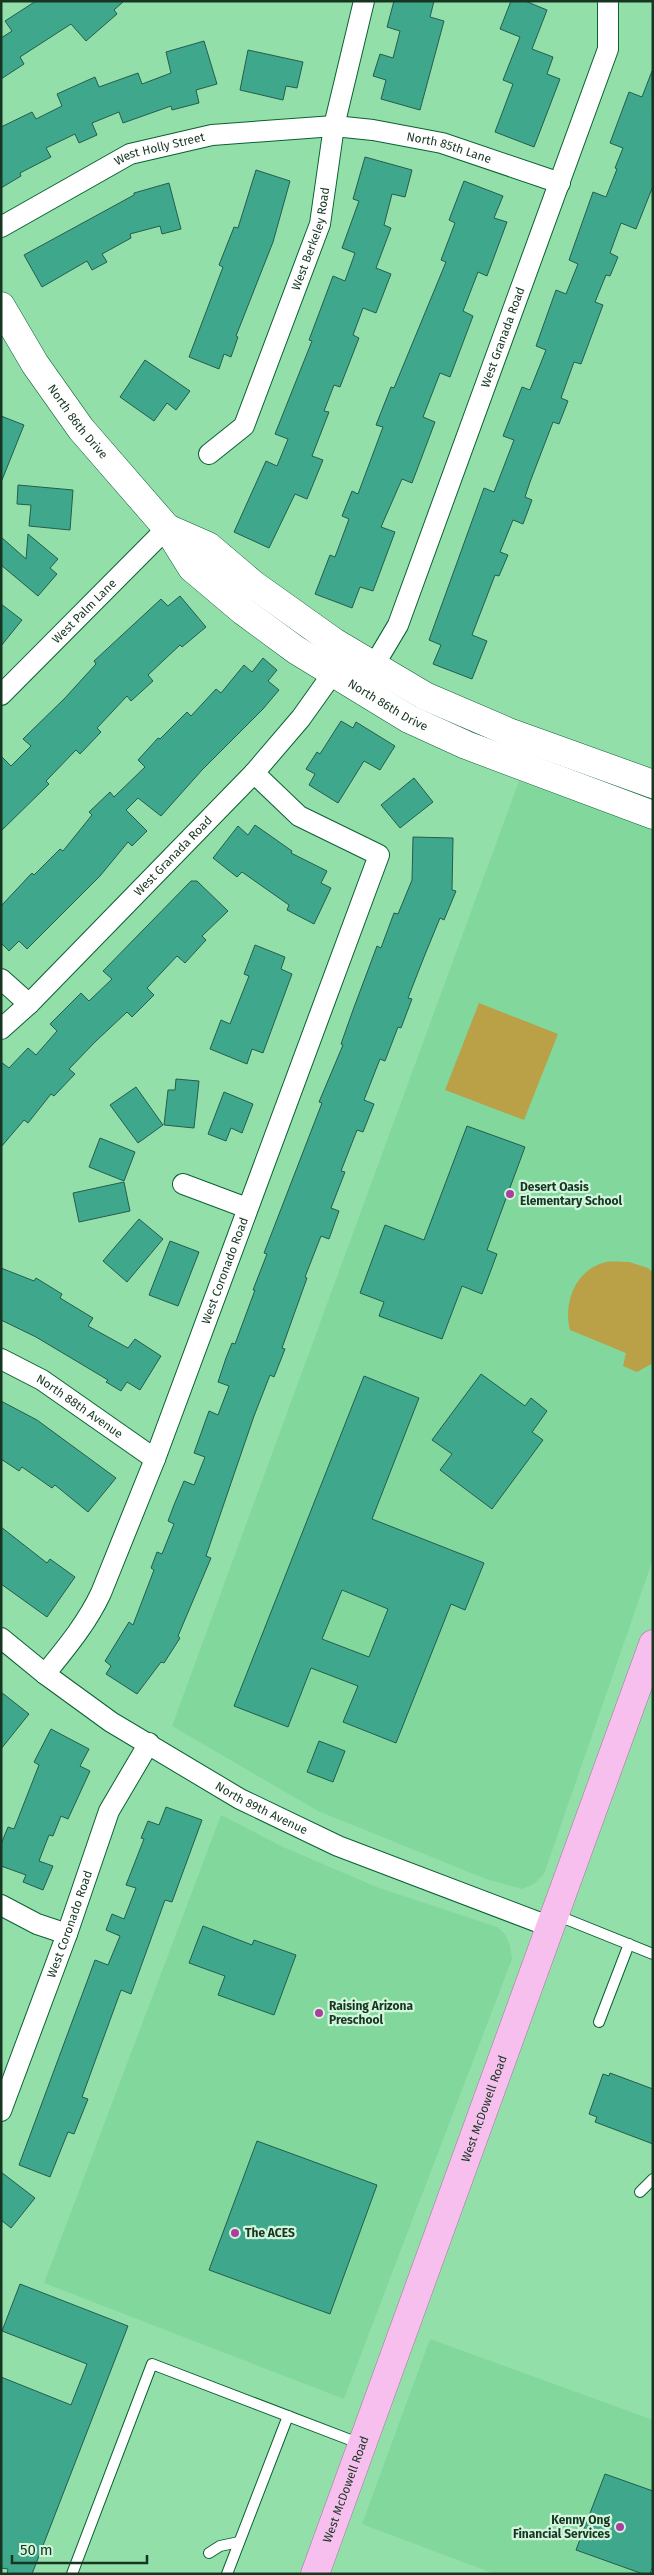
<svg xmlns="http://www.w3.org/2000/svg" width="654" height="2575" viewBox="0 0 654 2575" font-family="'Fira Sans',sans-serif">
  <rect width="100%" height="100%" fill="#93dfaa"/>
  <g fill="#82d79d">
    <polygon points="519,781 653,830 653,1559 544,1874 534,1884 522,1889 486,1879 318,1811 172,1726"/>
    <polygon points="221,1815 283,1847 379,1888 497,1927 505,1934 510,1945 512,1959 344,2399 44,2283"/>
    <polygon points="430,2339 653,2420 653,2574 495,2574 362,2524"/>
  </g>
  <g fill="#baa047">
    <polygon points="479,1003 558,1034 524,1120 445,1090"/>
    <path d="M629 1262 648 1268 653 1273V1363L637 1372 623 1366 626 1353 570 1330C563 1304 575 1269 606 1262 613 1261 622 1262 629 1262Z"/>
  </g>
  <g fill="#3fa78c" stroke="#255d4e" fill-rule="evenodd">
    <polygon points="36,1 124,1 114,10 117,14 86,41 71,24 20,57 24,64 1,79 1,38 12,31 5,21"/>
    <polygon points="394,1 434,1 430,17 444,21 420,110 381,99 386,80 373,76 380,54 393,58 400,31 387,27"/>
    <polygon points="511,1 525,1 547,10 532,49 553,57 547,74 560,79 534,147 495,132 513,84 503,80 520,37 500,29"/>
    <polygon points="204,41 217,84 196,90 199,103 172,110 171,106 123,123 119,112 92,123 97,135 79,143 75,134 46,148 51,157 20,173 21,176 1,188 1,127 32,112 36,119 62,106 57,94 95,77 99,87 138,73 142,84 171,73 166,52"/>
    <polygon points="248,50 303,62 297,88 286,86 283,100 240,90"/>
    <polygon points="652,71 653,186 636,229 621,223 610,253 618,257 610,276 606,275 595,302 603,305 581,364 574,362 561,398 568,401 559,424 553,422 530,482 525,497 532,500 523,524 513,520 500,552 508,555 499,576 495,575 472,635 487,641 472,679 433,664 441,645 429,640 484,488 494,492 514,440 503,436 522,387 530,390 546,350 536,346 556,290 566,294 578,264 569,260 593,192 606,197 617,169 615,168 623,148 610,143 629,92 642,97"/>
    <polygon points="365,157 412,170 405,197 392,194 384,225 391,228 376,268 391,274 376,313 363,308 353,335 359,338 340,387 334,385 324,411 329,412 312,456 323,460 307,499 295,494 269,548 234,532 266,461 277,466 288,439 275,434 312,341 309,340 333,276 345,281 355,253 342,248 359,201 353,199"/>
    <polygon points="256,170 290,181 273,242 236,336 238,337 231,357 224,354 219,369 189,357 223,267 219,265 234,227 238,228"/>
    <polygon points="464,181 503,196 494,218 507,222 487,276 478,272 463,311 473,316 450,377 440,373 423,417 435,422 412,483 402,479 381,527 395,532 373,591 360,587 352,608 315,594 330,555 335,557 349,519 342,516 352,491 358,494 383,427 376,425 391,387 394,388 446,262 441,260 455,223 449,220"/>
    <polygon points="169,183 181,229 162,234 160,226 130,234 131,238 102,254 107,262 92,270 87,261 42,287 24,255 134,195 134,193"/>
    <polygon points="145,360 190,391 176,410 167,403 154,421 120,397"/>
    <polygon points="1,416 24,425 2,480 1,480"/>
    <polygon points="18,485 73,490 70,530 29,526 31,505 17,504"/>
    <polygon points="28,534 58,559 50,568 57,574 38,596 1,565 1,537 26,559"/>
    <polygon points="180,596 206,627 182,647 180,645 148,675 153,681 131,701 127,696 97,728 101,732 80,754 76,750 46,781 49,784 1,831 1,756 11,766 31,746 23,739 65,698 96,664 94,661 161,599 168,606"/>
    <polygon points="1,604 22,620 1,646"/>
    <polygon points="263,658 277,670 268,681 279,690 263,709 202,770 161,816 138,798 126,810 147,831 132,846 128,842 100,876 27,949 19,941 9,951 1,943 1,906 32,873 34,875 60,849 63,851 92,815 89,812 110,792 114,797 145,767 138,760 158,738 160,739 187,712 191,716 216,689 221,693 244,665 252,672"/>
    <polygon points="341,721 353,728 356,722 395,746 380,770 364,761 338,803 309,785 315,774 306,769 317,752 320,754"/>
    <polygon points="414,778 433,802 400,828 381,805"/>
    <polygon points="255,825 292,851 291,853 327,871 321,883 331,888 314,924 287,910 289,905 242,872 237,877 213,858 238,826 248,835"/>
    <polygon points="413,837 453,838 452,890 456,891 444,920 440,918 424,957 408,998 412,999 401,1028 398,1027 385,1061 380,1059 364,1100 374,1104 363,1132 357,1130 341,1171 345,1172 331,1208 339,1211 329,1239 321,1236 305,1277 307,1278 282,1348 285,1349 274,1377 270,1375 254,1416 206,1556 211,1558 178,1636 180,1638 164,1663 161,1662 137,1694 106,1674 111,1666 105,1661 129,1622 133,1625 154,1570 151,1568 157,1552 162,1554 174,1524 168,1521 174,1505 184,1481 194,1485 205,1457 194,1453 209,1411 218,1415 229,1386 218,1382 226,1358 232,1343 235,1344 255,1290 253,1290 267,1254 264,1253 322,1103 319,1102 343,1045 341,1044 353,1010 377,946 381,948 394,913 398,914 412,880"/>
    <polygon points="191,881 197,881 228,911 202,936 206,940 185,963 177,956 147,988 154,995 132,1017 127,1012 95,1042 69,1069 75,1074 54,1096 51,1094 28,1123 24,1120 1,1147 1,1062 9,1068 28,1048 36,1055 57,1031 50,1024 81,993 89,1001 112,979 103,971"/>
    <polygon points="255,945 285,957 281,969 292,974 263,1053 252,1049 247,1064 210,1049 221,1020 230,1024 249,976 244,974"/>
    <polygon points="176,1079 199,1081 194,1128 164,1125 168,1090 175,1090"/>
    <polygon points="136,1087 163,1125 138,1143 110,1105"/>
    <polygon points="224,1092 253,1104 242,1133 231,1128 226,1141 208,1134"/>
    <polygon points="467,1126 525,1147 487,1250 497,1254 482,1294 462,1286 442,1339 379,1316 384,1302 360,1293 385,1225 424,1240"/>
    <polygon points="100,1138 135,1152 124,1181 89,1167"/>
    <polygon points="124,1182 130,1211 79,1222 73,1193"/>
    <polygon points="139,1219 163,1239 127,1282 103,1261"/>
    <polygon points="170,1241 199,1252 178,1306 149,1295"/>
    <polygon points="1,1268 34,1281 36,1278 62,1294 60,1298 93,1318 88,1326 128,1348 135,1339 161,1356 140,1390 127,1382 121,1391 106,1382 108,1380 36,1337 1,1320"/>
    <polygon points="481,1374 525,1406 531,1398 547,1411 532,1432 543,1440 492,1509 440,1470 452,1454 432,1440"/>
    <path d="M364 1376 419 1398 372 1519 484 1563 465 1610 451 1604 396 1743 343 1722 358 1686 311 1668 288 1727 234 1706ZM342 1590 388 1609 369 1657 322 1639Z"/>
    <polygon points="1,1401 37,1420 116,1478 88,1512 55,1485 52,1488 22,1467 19,1471 1,1459"/>
    <polygon points="1,1527 47,1563 50,1559 75,1577 47,1617 1,1584"/>
    <polygon points="1,1692 29,1714 1,1749"/>
    <polygon points="51,1729 89,1749 80,1766 90,1771 68,1819 61,1816 53,1836 49,1835 39,1861 53,1866 43,1890 23,1882 26,1875 1,1866 1,1844 8,1827 14,1829 39,1765 34,1762"/>
    <polygon points="319,1741 345,1751 333,1782 307,1772"/>
    <polygon points="166,1807 202,1820 172,1902 165,1900 131,1994 121,1990 82,2097 88,2099 74,2134 68,2132 50,2177 19,2165 95,1960 108,1965 120,1936 106,1930 112,1914 124,1919 136,1888 126,1885 144,1839 141,1838 148,1821 159,1825"/>
    <polygon points="203,1926 252,1945 254,1940 296,1955 274,2015 218,1995 225,1976 189,1963"/>
    <polygon points="610,2073 653,2089 653,2144 595,2122 597,2117 589,2114 603,2074 609,2076"/>
    <polygon points="257,2141 377,2185 330,2314 209,2270"/>
    <polygon points="1,2172 35,2198 11,2228 1,2220"/>
    <polygon points="20,2284 128,2326 32,2574 7,2574 8,2569 1,2568 1,2377 71,2405 87,2364 2,2331"/>
    <polygon points="605,2474 653,2491 653,2565 650,2574 643,2574 576,2550"/>
  </g>
  <g fill="none" stroke-linecap="round" stroke-linejoin="round">
    <g stroke="#0a6133" stroke-width="12">
      <g id="lane">
        <polyline points="556,1915 653,1954"/>
        <polyline points="599,2022 629,1944"/>
        <polyline points="640,2192 653,2179"/>
        <polyline points="209,2553 220,2546 239,2542"/>
        <polyline points="72,2574 152,2364 361,2444"/>
        <polyline points="227,2574 288,2416"/>
      </g>
    </g>
    <g stroke="#0a6133" stroke-width="22">
      <g id="street">
        <path id="s1" d="M1 227 130 154 212 135 334 126 373 130 442 143 560 183"/>
        <path id="s2" d="M209 454 244 426 320 224 334 126 364 1"/>
        <path id="s3" d="M373 667 398 625 608 49V1"/>
        <path id="s4" d="M1 695 167 528"/>
        <polyline points="1,979 29,1004"/>
        <path id="s5" d="M1 1029 29 1004 254 773 301 718 333 673"/>
        <polyline points="183,1184 247,1208"/>
        <path id="s6" d="M1 1359 42 1380 155 1459"/>
        <path id="s7" d="M1 1638 45 1674 111 1722 240 1799 338 1846 551 1927"/>
        <path id="s8" d="M45 1674C66 1648 87 1623 101 1593L155 1459 379 855 299 816 254 773"/>
        <polyline points="1,1905 37,1924 67,1934"/>
        <path id="s9" d="M1 2111 67 1934 109 1811 149 1743"/>
      </g>
    </g>
    <g stroke="#0a6133" stroke-width="29">
      <g id="secondary">
        <path id="s10" d="M1 306 35 364 81 429 167 528 192 568 243 611 296 650 409 719 466 745 653 815"/>
        <polyline points="167,528 208,546 254,585 334,642 425,696 511,733 653,784"/>
      </g>
    </g>
    <g stroke="#a5749f" stroke-width="29">
      <g id="primary">
        <path id="s11" d="M315 2574 653 1644"/>
      </g>
    </g>
    <use href="#lane" stroke="#fff" stroke-width="10"/>
    <use href="#street" stroke="#fff" stroke-width="20"/>
    <use href="#secondary" stroke="#fff" stroke-width="28"/>
    <use href="#primary" stroke="#f7bfee" stroke-width="28"/>
  </g>
  <g fill="#ac3f9e" stroke="#d1f6db" stroke-width="2">
    <circle cx="510" cy="1194" r="5"/>
    <circle cx="319" cy="2013" r="5"/>
    <circle cx="235" cy="2233" r="5"/>
    <circle cx="620" cy="2527" r="5"/>
  </g>
  <g text-anchor="middle" dominant-baseline="central" stroke-width="4.5" stroke-linejoin="round" paint-order="stroke">
    <g font-size="12" fill="#173622" stroke="#d1f6db">
      <text stroke="none"><textPath href="#s1" startOffset="472">North 85th Lane</textPath></text>
      <text stroke="none"><textPath href="#s1" startOffset="178">West Holly Street</textPath></text>
      <text stroke="none"><textPath href="#s2" startOffset="244">West Berkeley Road</textPath></text>
      <text stroke="none"><textPath href="#s3" startOffset="355">West Granada Road</textPath></text>
      <text stroke="none"><textPath href="#s10" startOffset="139">North 86th Drive</textPath></text>
      <text stroke="none"><textPath href="#s4" startOffset="118">West Palm Lane</textPath></text>
      <text stroke="none"><textPath href="#s10" startOffset="565">North 86th Drive</textPath></text>
      <text stroke="none"><textPath href="#s5" startOffset="244">West Granada Road</textPath></text>
      <text stroke="none"><textPath href="#s8" startOffset="444">West Coronado Road</textPath></text>
      <text stroke="none"><textPath href="#s6" startOffset="92">North 88th Avenue</textPath></text>
      <text stroke="none"><textPath href="#s7" startOffset="312">North 89th Avenue</textPath></text>
      <text stroke="none"><textPath href="#s9" startOffset="199">West Coronado Road</textPath></text>
      <text stroke="none"><textPath href="#s11" startOffset="495">West McDowell Road</textPath></text>
      <text stroke="none"><textPath href="#s11" startOffset="90">West McDowell Road</textPath></text>
    </g>
    <g font-size="12" font-weight="bold" fill="#173622" stroke="#d1f6db" text-anchor="start">
      <text x="520" y="1187">Desert Oasis<tspan x="520" dy="14">Elementary School</tspan></text>
      <text x="329" y="2006">Raising Arizona<tspan x="329" dy="14">Preschool</tspan></text>
      <text x="245" y="2233">The ACES</text>
      <text x="610" y="2520" text-anchor="end">Kenny Ong<tspan x="610" dy="14">Financial Services</tspan></text>
    </g>
  </g>
  <rect width="654" height="2575" fill="none" stroke="#173622" stroke-width="5"/>
  <path d="M12 2555v8h135v-8" fill="none" stroke="#173622" stroke-width="2.5"/>
  <text x="20" y="2555" font-size="15" fill="#173622" stroke="#d1f6db" stroke-width="4" paint-order="stroke">50 m</text>
</svg>
